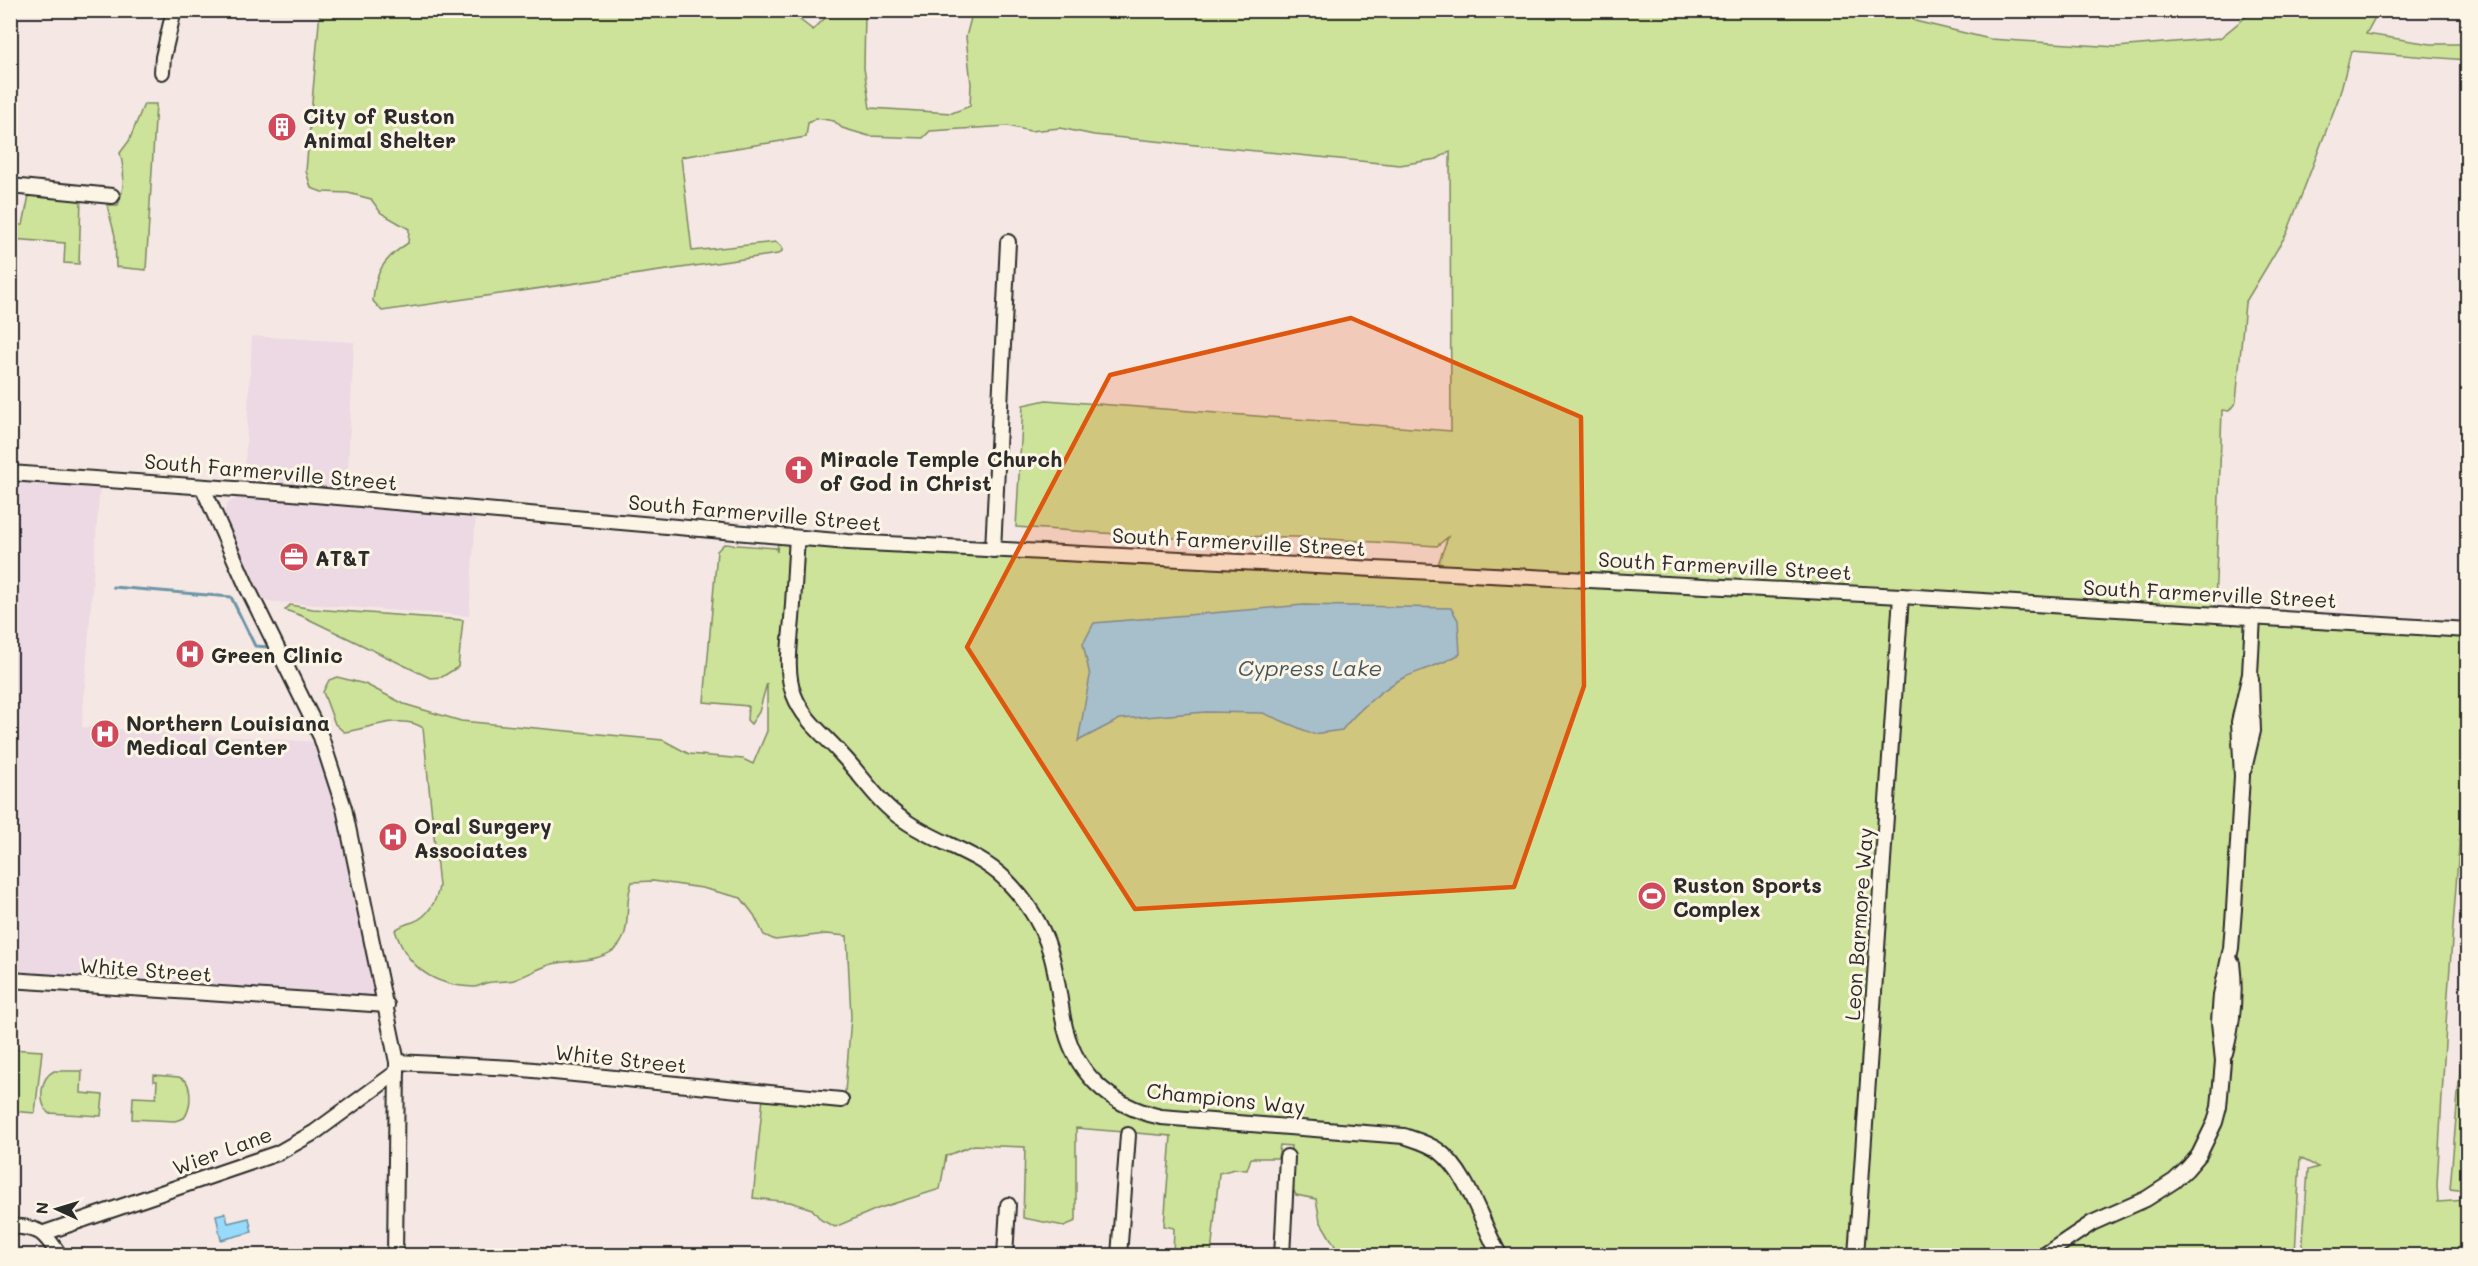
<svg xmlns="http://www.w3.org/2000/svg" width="2478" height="1266" viewBox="0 0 2478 1266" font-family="Mali,sans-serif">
  <rect width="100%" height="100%" fill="#f5e8e4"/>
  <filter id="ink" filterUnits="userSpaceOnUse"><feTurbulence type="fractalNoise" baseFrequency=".0167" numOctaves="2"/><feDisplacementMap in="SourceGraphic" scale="12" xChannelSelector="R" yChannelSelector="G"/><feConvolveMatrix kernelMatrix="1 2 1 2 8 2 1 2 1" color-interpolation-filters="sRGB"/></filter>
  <g filter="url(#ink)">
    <g fill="#ecd9e3">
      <polygon points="252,336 354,342 347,490 244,483"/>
      <polygon points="10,478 100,484 82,727 316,742 343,825 376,989 373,996 364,998 11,972"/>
      <polygon points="242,494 476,513 469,616 263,601 223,517 227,504"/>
    </g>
    <g fill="#cde399" stroke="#7c8762" stroke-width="1.5">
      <path d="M796 10 795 16 813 30 827 16 826 11H865L864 68 870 108 952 113 970 106 971 84 966 37 973 10H1910L1915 21 1990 39 2117 47 2220 38 2253 11 2379 10 2366 34 2431 44H2467V60L2351 51 2339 97 2287 233 2245 303 2236 402 2229 411 2222 410 2215 608 1438 564 1448 537 1437 546 1296 537 1221 536 1219 541 1016 527 1023 405 1046 400 1451 431 1450 151 1437 159 1400 165 1094 135 1060 128 1030 131 1008 126 930 131 923 138 869 136 842 128 834 121 816 118 808 123 806 137 681 157 692 251 776 242 782 247V251L778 254 382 311 373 301C375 272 383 259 408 243L409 229 381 213 371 199 348 193 322 192 311 188 306 171 320 11Z"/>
      <path d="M144 104H156L146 270 116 267 115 236 107 205H118C125 187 125 172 120 153L129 141Z"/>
      <polygon points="29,195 81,198 79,264 64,263 65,243 11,239 10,220 11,225 23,225"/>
      <path d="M778 541 1873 600 2467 635V739L2447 1007 2437 1185 2438 1202 2467 1200V1255H2302L2308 1170 2318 1167 2300 1158 2295 1255 1371 1256 1370 1253H1339L1320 1221 1316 1199 1296 1195 1289 1183 1291 1146 1280 1145 1278 1158H1251L1247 1170 1235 1169 1219 1173 1211 1255H1173L1174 1228 1164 1226 1171 1136 1076 1128V1221L1064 1226 1023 1218 1025 1147 974 1145 946 1156 940 1189 877 1209 835 1227 821 1220 812 1209 790 1202 753 1198 763 1098 844 1105 851 1017 847 936 826 934 775 940 764 935 754 915 741 898 702 888 653 881 632 882C623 903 634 935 614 950 596 963 572 959 552 964 539 968 527 975 514 980 505 982 495 981 486 983 482 984 478 987 474 987 434 986 407 968 395 930 402 925 406 924 413 922 428 917 437 900 439 886L423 728C402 713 368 729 344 732L335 724 323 692 329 680 337 677 365 684 404 704 461 721 663 740 689 754 743 759 753 764 767 731V683L759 712 751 724 747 720 748 706 704 702 717 551 724 544 776 548 777 552Z"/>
      <polygon points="290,605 313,609 463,620 458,667 442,677 430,678 302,616 285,610"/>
      <polygon points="2467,1010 2468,1191 2467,1191 2450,1189 2465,1011"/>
      <polygon points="10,1049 42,1051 35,1113 11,1111"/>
      <path d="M54 1071H82L81 1093 103 1095 101 1116 48 1113C38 1101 40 1078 54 1071Z"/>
      <path d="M154 1075 179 1077 186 1081C192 1091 191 1109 184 1118L175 1121 132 1119 133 1097 156 1098 157 1081H154Z"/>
    </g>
    <g fill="#98dafa" stroke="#6c94a7" stroke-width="1.5">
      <path d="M1304 605 1451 608 1458 620 1460 654C1439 666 1423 669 1403 678 1382 689 1356 712 1342 730L1313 734 1263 713 1206 712 1120 719 1078 741 1090 676 1083 644 1094 623Z"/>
      <polygon points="225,1213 228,1223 249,1218 252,1232 221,1240 216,1215"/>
    </g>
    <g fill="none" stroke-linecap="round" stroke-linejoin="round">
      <polyline stroke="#6c94a7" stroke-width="3" points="113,587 231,597 255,646 269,647"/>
      <g stroke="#2b2b2b" stroke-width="18">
        <g id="minor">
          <polyline points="162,72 163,57 174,10"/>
          <polyline points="10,186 112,196"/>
          <polyline points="10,473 292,493 848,542 1901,596 2468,630"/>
          <polyline points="203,488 248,589 321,737 344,808 397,1062 395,1256"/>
          <path d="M797 538C795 565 794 592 792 619 790 644 785 671 794 695 804 721 825 735 842 755 863 777 878 803 904 820 936 843 976 851 1005 879 1025 899 1042 924 1050 951 1057 973 1059 996 1063 1018 1072 1071 1109 1106 1161 1117L1404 1136C1416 1140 1428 1143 1439 1151 1469 1174 1481 1223 1500 1256"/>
          <polyline points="993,550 1008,242"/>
          <polyline points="2244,769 2253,731 2251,679"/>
          <polyline points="10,980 387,1005"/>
          <path d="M2225 1053C2233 1023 2236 994 2232 963"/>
          <polyline points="397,1062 513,1068 841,1100"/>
          <path d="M10 1226C41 1228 43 1231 60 1256"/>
          <polyline points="44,1233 278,1153 315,1132 397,1072"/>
          <polyline points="1005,1256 1008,1205"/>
          <polyline points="1119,1256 1128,1135"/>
          <polyline points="1282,1256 1287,1157"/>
          <polyline points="1856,1256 1901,596"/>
          <polyline points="2043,1256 2092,1223 2146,1199 2174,1181 2187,1169 2199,1155 2215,1122 2219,1107 2223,1061 2219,1022 2221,995 2231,948 2234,909 2242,776 2239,722 2250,674 2253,616"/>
        </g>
      </g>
      <use href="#minor" stroke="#fcf5e5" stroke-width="14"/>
    </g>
  </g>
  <path fill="#df570e" fill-opacity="0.2" stroke="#df570e" stroke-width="4.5" stroke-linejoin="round" d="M1351 318 1581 417 1584 686 1514 887 1135 909 967 647 1110 375Z"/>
  <defs>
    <g id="building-disc" transform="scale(1.5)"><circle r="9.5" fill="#d1495b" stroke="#fcf5e5"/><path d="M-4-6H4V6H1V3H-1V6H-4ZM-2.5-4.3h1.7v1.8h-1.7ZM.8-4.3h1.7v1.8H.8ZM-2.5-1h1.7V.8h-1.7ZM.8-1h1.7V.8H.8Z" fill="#fff"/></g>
    <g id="church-disc" transform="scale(1.5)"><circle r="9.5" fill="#d1495b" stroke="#fcf5e5"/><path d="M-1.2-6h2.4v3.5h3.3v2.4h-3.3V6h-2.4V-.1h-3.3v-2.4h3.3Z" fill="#fff"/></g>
    <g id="office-disc" transform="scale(1.5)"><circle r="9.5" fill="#d1495b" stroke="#fcf5e5"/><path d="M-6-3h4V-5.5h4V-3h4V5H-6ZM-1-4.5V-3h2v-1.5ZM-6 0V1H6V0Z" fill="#fff"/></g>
    <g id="hospital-disc" transform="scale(1.5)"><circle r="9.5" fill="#d1495b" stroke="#fcf5e5"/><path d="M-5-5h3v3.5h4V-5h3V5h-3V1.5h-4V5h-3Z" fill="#fff"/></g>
    <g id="stadium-disc" transform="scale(1.5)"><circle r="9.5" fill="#d1495b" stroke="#fcf5e5"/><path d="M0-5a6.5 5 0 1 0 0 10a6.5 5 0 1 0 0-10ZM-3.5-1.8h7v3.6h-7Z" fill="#fff"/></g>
  </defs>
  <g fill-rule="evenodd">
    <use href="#building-disc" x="282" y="127"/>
    <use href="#church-disc" x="799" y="470"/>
    <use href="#office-disc" x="294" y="557"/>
    <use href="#hospital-disc" x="190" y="654"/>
    <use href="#hospital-disc" x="105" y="734"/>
    <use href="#hospital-disc" x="393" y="837"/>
    <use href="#stadium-disc" x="1652" y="896"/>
  </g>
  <g text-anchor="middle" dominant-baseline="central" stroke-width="6" stroke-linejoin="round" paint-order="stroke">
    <g font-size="21" font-weight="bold" fill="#2b2b2b" stroke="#fcf5e5" text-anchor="start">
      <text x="303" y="115">City of Ruston<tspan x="303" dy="24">Animal Shelter</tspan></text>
      <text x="820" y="458">Miracle Temple Church<tspan x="820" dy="24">of God in Christ</tspan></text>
      <text x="315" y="557">AT&amp;T</text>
      <text x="211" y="654">Green Clinic</text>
      <text x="126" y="722">Northern Louisiana<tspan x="126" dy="24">Medical Center</tspan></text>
      <text x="414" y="825">Oral Surgery<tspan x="414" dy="24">Associates</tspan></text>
      <text x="1673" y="884">Ruston Sports<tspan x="1673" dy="24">Complex</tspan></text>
    </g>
    <g font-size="21" fill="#2b2b2b" stroke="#fcf5e5">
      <text transform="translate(271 471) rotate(5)">South Farmerville Street</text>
      <text transform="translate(755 512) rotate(5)">South Farmerville Street</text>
      <text transform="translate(1239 541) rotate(3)">South Farmerville Street</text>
      <text transform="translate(1725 565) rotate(3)">South Farmerville Street</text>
      <text transform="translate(2210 593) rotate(3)">South Farmerville Street</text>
      <text transform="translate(1858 924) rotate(-86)">Leon Barmore Way</text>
      <text transform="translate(146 969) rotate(4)">White Street</text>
      <text transform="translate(621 1058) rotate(6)">White Street</text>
      <text transform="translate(1226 1098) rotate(6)">Champions Way</text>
      <text transform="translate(222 1150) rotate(-20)">Wier Lane</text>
    </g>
    <g font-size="22" font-style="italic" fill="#46575f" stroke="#fcf5e5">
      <text x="1310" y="667">Cypress Lake</text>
    </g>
  </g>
  <rect width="2478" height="1266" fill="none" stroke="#fcf5e5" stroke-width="36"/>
  <rect x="18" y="18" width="2442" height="1230" fill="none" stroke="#2b2b2b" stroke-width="2" filter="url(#ink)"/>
  <g transform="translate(57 1209) rotate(274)" stroke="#fcf5e5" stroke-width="4.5" paint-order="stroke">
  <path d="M0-4.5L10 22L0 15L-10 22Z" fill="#2b2b2b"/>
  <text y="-9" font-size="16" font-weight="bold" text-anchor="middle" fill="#2b2b2b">N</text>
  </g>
</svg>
